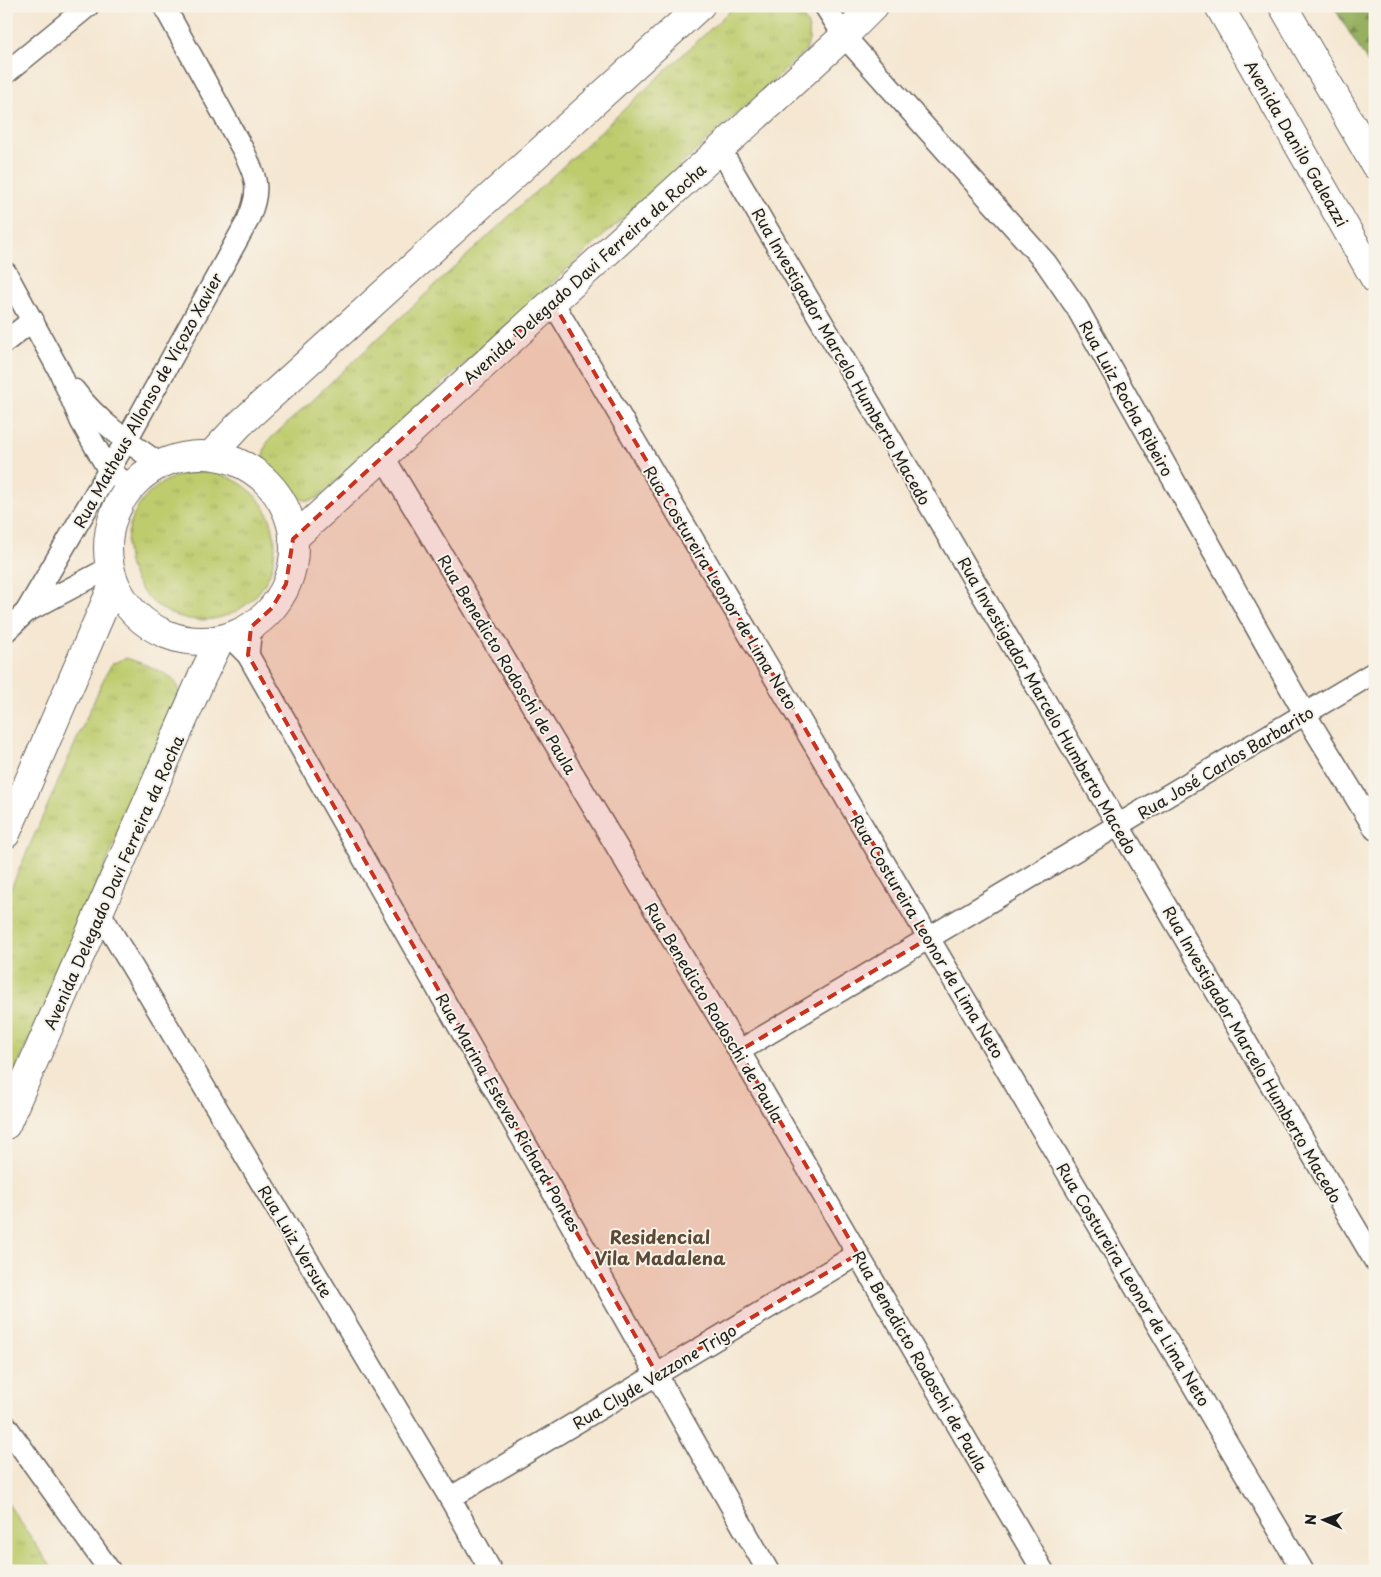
<svg xmlns="http://www.w3.org/2000/svg" width="1381" height="1577" viewBox="0 0 1381 1577" font-family="'Playpen Sans',sans-serif">
  <defs>
    <pattern id="grass-tufts" width="24" height="20" patternUnits="userSpaceOnUse" patternTransform="scale(1.25)"><rect width="24" height="20" fill="#becc6e"/><path d="M3 7l-1-3M5 7V3M7 7l1-3M15 17l-1-3M17 17v-4M19 17l1-3" fill="none" stroke="#a3af5f"/></pattern>
    <pattern id="forest-firs" width="22" height="20" patternUnits="userSpaceOnUse" patternTransform="scale(1.25)"><rect width="22" height="20" fill="#96b061"/><path d="M5 1l3.5 6h-7zM16 11l3.5 6h-7z" fill="#7a8e4f"/></pattern>
  </defs>
  <rect width="100%" height="100%" fill="#f7f3e8"/>
  <filter id="ink" filterUnits="userSpaceOnUse"><feTurbulence type="fractalNoise" baseFrequency=".02" numOctaves="2"/><feDisplacementMap in="SourceGraphic" scale="10" xChannelSelector="R" yChannelSelector="G"/><feConvolveMatrix kernelMatrix="1 2 1 2 8 2 1 2 1" color-interpolation-filters="sRGB"/></filter>
  <filter id="wash" filterUnits="userSpaceOnUse"><feTurbulence type="fractalNoise" baseFrequency=".0096" numOctaves="4" result="noise"/><feDisplacementMap in="SourceGraphic" scale="20" xChannelSelector="R" yChannelSelector="G"/><feGaussianBlur stdDeviation="1.12" result="paint"/><feColorMatrix in="noise" values="0 0 0 0 0 0 0 0 0 0 0 0 0 0 0 0 0 1.4 0 .05"/><feComposite in="paint" operator="in"/></filter>
  <g filter="url(#wash)">
    <rect width="100%" height="100%" fill="#f5e7d2"/>
    <g fill="url(#grass-tufts)" stroke="#6d7445">
      <path d="M735 6H795C807 22 814 29 806 50L319 497C313 500 307 502 301 499 292 495 266 467 264 458 263 452 265 446 269 440Z"/>
      <circle cx="201" cy="546" r="74"/>
      <path d="M125 658C135 660 165 672 173 679 177 683 178 688 180 694L6 1092V899L105 676 112 664Z"/>
      <polygon points="6,1501 54,1571 6,1571"/>
    </g>
    <polygon fill="url(#forest-firs)" stroke="#59663e" points="1333,6 1375,6 1375,74"/>
  </g>
  <g filter="url(#ink)">
    <g fill="none" stroke-linecap="round" stroke-linejoin="round">
      <g stroke="#68635c" stroke-width="24">
        <g id="minor">
          <polyline points="825,6 844,36 1046,263 1077,308 1305,714 1375,829"/>
          <polyline points="6,73 88,6"/>
          <polyline points="720,149 1375,1261"/>
          <polyline points="6,273 60,372 81,421 108,469 130,487"/>
          <polyline points="552,301 1303,1571"/>
          <polyline points="6,341 33,320"/>
          <path d="M74 390C97 421 129 443 160 464"/>
          <polyline points="383,456 739,1051 1043,1571"/>
          <path d="M26 612 126 441 248 220C261 190 257 178 243 150L164 6"/>
          <polyline points="6,631 26,612 109,568"/>
          <polyline points="230,637 248,655 768,1571"/>
          <polyline points="248,655 251,627"/>
          <polyline points="100,913 450,1498 491,1571"/>
          <polyline points="739,1051 1375,672"/>
          <polyline points="6,1426 110,1571"/>
          <polyline points="450,1498 858,1254"/>
        </g>
      </g>
      <g stroke="#68635c" stroke-width="30">
        <g id="primary">
          <polyline points="1219,6 1375,279"/>
          <polyline points="1283,6 1375,165"/>
          <circle cx="201" cy="548" r="93"/>
          <polyline points="211,455 239,425 700,6"/>
          <polyline points="293,539 844,36 874,6"/>
          <polyline points="6,834 114,583"/>
          <polyline points="6,1125 202,677 220,640"/>
        </g>
      </g>
      <use href="#minor" stroke="#fff" stroke-width="21"/>
      <use href="#primary" stroke="#fff" stroke-width="28"/>
    </g>
  </g>
  <path fill="#c8321e" fill-opacity="0.2" stroke="#c8321e" stroke-width="4" stroke-dasharray="10 6" stroke-linejoin="round" d="M552 301 929 938 739 1051 858 1254 657 1374 248 655 251 627 272 608 286 584 293 539Z"/>
  <g text-anchor="middle" dominant-baseline="central" stroke-width="4" stroke-linejoin="round" paint-order="stroke">
    <g font-size="16" fill="#1c1c1c" stroke="#f7f3e8">
      <text transform="translate(1297 143) rotate(60)">Avenida Danilo Galeazzi</text>
      <text transform="translate(584 273) rotate(-42)">Avenida Delegado Davi Ferreira da Rocha</text>
      <text transform="translate(842 356) rotate(60)">Rua Investigador Marcelo Humberto Macedo</text>
      <text transform="translate(1127 398) rotate(61)">Rua Luiz Rocha Ribeiro</text>
      <text transform="translate(147 400) rotate(-61)">Rua Matheus Allonso de Viçozo Xavier</text>
      <text transform="translate(721 587) rotate(59)">Rua Costureira Leonor de Lima Neto</text>
      <text transform="translate(508 664) rotate(59)">Rua Benedicto Rodoschi de Paula</text>
      <text transform="translate(1048 705) rotate(60)">Rua Investigador Marcelo Humberto Macedo</text>
      <text transform="translate(1225 762) rotate(-31)">Rua José Carlos Barbarito</text>
      <text transform="translate(113 882) rotate(-66)">Avenida Delegado Davi Ferreira da Rocha</text>
      <text transform="translate(928 936) rotate(59)">Rua Costureira Leonor de Lima Neto</text>
      <text transform="translate(715 1012) rotate(59)">Rua Benedicto Rodoschi de Paula</text>
      <text transform="translate(1253 1054) rotate(60)">Rua Investigador Marcelo Humberto Macedo</text>
      <text transform="translate(509 1112) rotate(60)">Rua Marina Esteves Richard Pontes</text>
      <text transform="translate(296 1241) rotate(59)">Rua Luiz Versute</text>
      <text transform="translate(1134 1284) rotate(59)">Rua Costureira Leonor de Lima Neto</text>
      <text transform="translate(921 1361) rotate(60)">Rua Benedicto Rodoschi de Paula</text>
      <text transform="translate(654 1376) rotate(-31)">Rua Clyde Vezzone Trigo</text>
    </g>
    <g font-size="18" font-weight="bold" fill="#5b4837" stroke="#f7f3e8">
      <text x="660" y="1236">Residencial<tspan x="660" dy="21">Vila Madalena</tspan></text>
    </g>
  </g>
  <rect width="1381" height="1577" fill="none" stroke="#f7f3e8" stroke-width="25"/>
  <g transform="translate(1324 1520) rotate(272)" stroke="#f7f3e8" stroke-width="4" paint-order="stroke">
  <path d="M0-4L9 19L0 12L-9 19Z" fill="#1c1c1c"/>
  <text y="-8" font-size="14" font-weight="bold" text-anchor="middle" fill="#1c1c1c">N</text>
  </g>
</svg>
